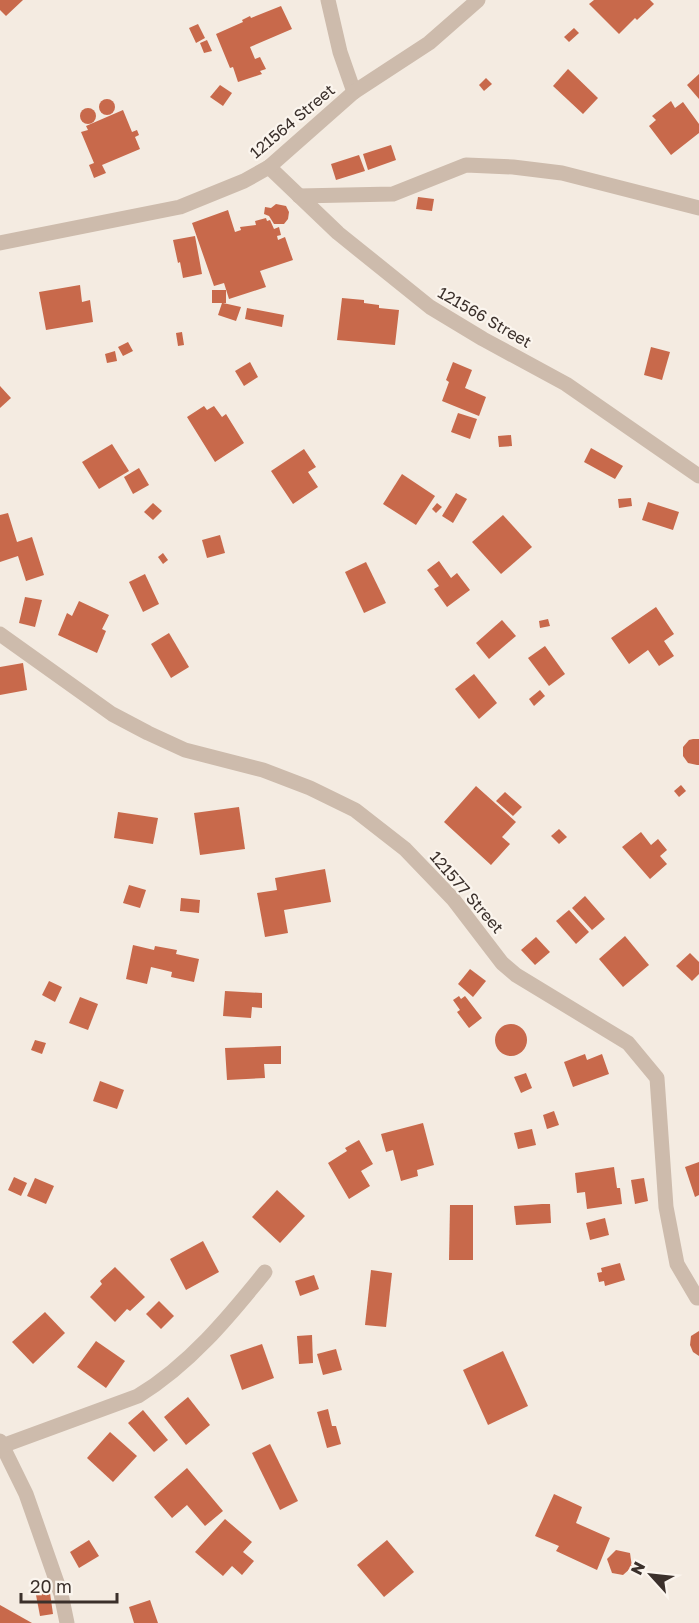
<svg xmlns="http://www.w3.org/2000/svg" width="699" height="1623" viewBox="0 0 699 1623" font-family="'Golos Text',sans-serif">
  <rect width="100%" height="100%" fill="#f4ebe1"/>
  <g fill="#c8694b">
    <polygon points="0,0 23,0 6,16 0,10"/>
    <polygon points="594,0 650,0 654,4 637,20 635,18 619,34 589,4"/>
    <polygon points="281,6 292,29 250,47 255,59 260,57 266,69 260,71 262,74 238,82 233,67 230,68 216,34 243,22 242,20 250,16 251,18"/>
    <polygon points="198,24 205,38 196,43 189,28"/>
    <polygon points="574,28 579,33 569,42 564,37"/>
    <polygon points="207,40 212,51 204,53 200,43"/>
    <polygon points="568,69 598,98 583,114 553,86"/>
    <polygon points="699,74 699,99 687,85"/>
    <polygon points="486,78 492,84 484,91 479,85"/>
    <polygon points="220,85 232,93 223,106 210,97"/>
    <circle cx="107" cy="107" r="8"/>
    <polygon points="671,101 675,108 683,102 699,124 699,133 671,155 649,126 656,120 652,116"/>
    <circle cx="88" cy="116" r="8"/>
    <polygon points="123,110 132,132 137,130 139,135 135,137 140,149 102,165 106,173 94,178 89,165 94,163 81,132 88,130 86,126"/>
    <polygon points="391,145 396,160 368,170 363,154"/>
    <polygon points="359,155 365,171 336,180 331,164"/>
    <polygon points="418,197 434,199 432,211 416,209"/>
    <polygon points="276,204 286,206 289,212 288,219 284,224 274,224 269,216 264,214 265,207 271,208"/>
    <polygon points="228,210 235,232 241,230 240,227 256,225 255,221 266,218 267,221 270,220 274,229 279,227 281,235 277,236 278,240 285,237 293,260 260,271 266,287 229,299 224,283 214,286 192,223"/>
    <polygon points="195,236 202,274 183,278 180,262 178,263 173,240"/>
    <polygon points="80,285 82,302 90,300 93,322 46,330 39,292"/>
    <polygon points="212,290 226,290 226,303 223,303 241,307 236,321 218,315 222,303 212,303"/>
    <polygon points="342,298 364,300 364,303 379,305 379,308 399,310 395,345 337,340"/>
    <polygon points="247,308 284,315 282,327 245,319"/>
    <polygon points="182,332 184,345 178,346 176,333"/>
    <polygon points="128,342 133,351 123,356 118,347"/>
    <polygon points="651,347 670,352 662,380 644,375"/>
    <polygon points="115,351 117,361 107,363 105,354"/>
    <polygon points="250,362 258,377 244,386 235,371"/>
    <polygon points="453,362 472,370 465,388 486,397 479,416 442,401 449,382 446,380"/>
    <polygon points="0,386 11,398 0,408"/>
    <polygon points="204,406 207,410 214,406 222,417 226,414 244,443 215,462 187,417"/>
    <polygon points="458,413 477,419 470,439 451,432"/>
    <polygon points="511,435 512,446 499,447 498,436"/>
    <polygon points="112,444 129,471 99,489 82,462"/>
    <polygon points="591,448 623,466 615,479 584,462"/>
    <polygon points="304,449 316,467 308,472 318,487 293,504 271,471"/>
    <polygon points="139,468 149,485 133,494 124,477"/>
    <polygon points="402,474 435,496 416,525 383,504"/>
    <polygon points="456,493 467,499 453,523 442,516"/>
    <polygon points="631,498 632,506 619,508 618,499"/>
    <polygon points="648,502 679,512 673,530 642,520"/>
    <polygon points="153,503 162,511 153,520 144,512"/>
    <polygon points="437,503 442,507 436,513 432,509"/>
    <polygon points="8,513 17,542 32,537 44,575 26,581 18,556 0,562 0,515"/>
    <polygon points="503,515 532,547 501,574 472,542"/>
    <polygon points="220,535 225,553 207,558 202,540"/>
    <polygon points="163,553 168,560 163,564 158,557"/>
    <polygon points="439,561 451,578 457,573 470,590 447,607 434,589 439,586 427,570"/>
    <polygon points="366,562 386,603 364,613 345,572"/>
    <polygon points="145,574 159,604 143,612 129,582"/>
    <polygon points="25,597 42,600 35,627 19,623"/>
    <polygon points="79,601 109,615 102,629 106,631 97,653 58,635 67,613 72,616"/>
    <polygon points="656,607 674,634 664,641 674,656 659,666 648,650 629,664 611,638"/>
    <polygon points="548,619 550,626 540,628 539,621"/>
    <polygon points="502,620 516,636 489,659 476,643"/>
    <polygon points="169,633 189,667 171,678 151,644"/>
    <polygon points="545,646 565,674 549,686 528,658"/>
    <polygon points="23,663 27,690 0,695 0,667"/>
    <polygon points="474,674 497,703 479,719 455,689"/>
    <polygon points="540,690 545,696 534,706 529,699"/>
    <polygon points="693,739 699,739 699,765 697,765 688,763 683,756 683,747 689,740"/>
    <polygon points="681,785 686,791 679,797 674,791"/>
    <polygon points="476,786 516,822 502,837 510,844 491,865 444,822"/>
    <polygon points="505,792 522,807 513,816 496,801"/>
    <polygon points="239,807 245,849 200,855 194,813"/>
    <polygon points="118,812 158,818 153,844 114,838"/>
    <polygon points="559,829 567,837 559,844 551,836"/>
    <polygon points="641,832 651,845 658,839 667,850 660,856 667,864 650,879 622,847"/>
    <polygon points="325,869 331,902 284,910 288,933 265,937 257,893 277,890 275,878"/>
    <polygon points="129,885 146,890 140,908 123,903"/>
    <polygon points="585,896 605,919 592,930 572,908"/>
    <polygon points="181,898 200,900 199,913 180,911"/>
    <polygon points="569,910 589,932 576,944 556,921"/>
    <polygon points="625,936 649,965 623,987 599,959"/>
    <polygon points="536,937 550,952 535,965 521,950"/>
    <polygon points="133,945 154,950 155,946 177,950 176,954 199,959 194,982 171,977 172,972 151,967 147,984 126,979"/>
    <polygon points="690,953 699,962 699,974 692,981 676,966"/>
    <polygon points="470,969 486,981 473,997 458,984"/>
    <polygon points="49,981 62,987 55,1002 42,995"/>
    <polygon points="225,991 262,993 262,1008 252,1007 251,1018 223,1016"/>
    <polygon points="459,996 461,999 465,996 482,1018 469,1028 457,1012 460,1010 453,1000"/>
    <polygon points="80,997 98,1004 88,1030 69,1023"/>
    <circle cx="511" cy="1040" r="16"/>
    <polygon points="35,1040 46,1043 42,1054 31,1050"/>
    <polygon points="281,1046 281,1064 264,1064 265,1078 227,1080 225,1048"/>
    <polygon points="585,1054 587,1060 602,1054 609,1074 573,1087 564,1062"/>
    <polygon points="526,1073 532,1088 521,1093 514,1077"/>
    <polygon points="100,1081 124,1090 117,1109 93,1101"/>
    <polygon points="554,1111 559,1125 547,1129 543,1115"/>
    <polygon points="423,1123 434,1165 417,1170 418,1176 401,1181 393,1150 386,1152 381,1134"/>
    <polygon points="532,1129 536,1145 518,1149 514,1133"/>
    <polygon points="359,1140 373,1164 361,1171 370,1186 349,1199 328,1163 347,1151 345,1148"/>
    <polygon points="699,1162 699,1195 695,1197 685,1167"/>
    <polygon points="614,1167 617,1188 620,1188 622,1204 587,1209 585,1192 577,1193 575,1173"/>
    <polygon points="14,1177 27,1183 21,1196 8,1190"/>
    <polygon points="35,1178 54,1186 46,1204 27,1196"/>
    <polygon points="644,1178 648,1201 635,1204 631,1180"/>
    <polygon points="277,1190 305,1216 280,1243 252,1217"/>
    <polygon points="542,1204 550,1204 551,1223 516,1225 514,1206"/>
    <polygon points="450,1205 473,1205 473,1260 449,1260"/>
    <polygon points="605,1218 609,1235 590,1240 586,1223"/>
    <polygon points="203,1241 219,1272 186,1290 170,1259"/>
    <polygon points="620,1263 625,1280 605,1286 604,1281 599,1282 597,1273 602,1272 601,1268"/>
    <polygon points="115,1267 145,1297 130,1311 127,1309 115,1322 90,1297 102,1284 100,1281"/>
    <polygon points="371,1270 392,1273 386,1327 365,1325"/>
    <polygon points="314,1275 319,1289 300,1296 295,1281"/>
    <polygon points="159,1301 174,1316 161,1329 146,1314"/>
    <polygon points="45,1312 65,1333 33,1364 12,1342"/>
    <polygon points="699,1331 699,1356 693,1352 690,1345 691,1336"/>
    <polygon points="312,1335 313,1363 299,1364 297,1336"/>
    <polygon points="96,1341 125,1361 106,1388 77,1367"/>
    <polygon points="262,1344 274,1378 242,1390 230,1355"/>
    <polygon points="336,1349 342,1370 323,1375 317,1354"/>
    <polygon points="503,1351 528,1406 488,1425 463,1370"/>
    <polygon points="188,1397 210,1425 186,1445 164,1417"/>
    <polygon points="328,1409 332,1426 336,1426 341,1444 327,1448 317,1412"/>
    <polygon points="143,1410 168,1440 154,1452 128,1423"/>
    <polygon points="110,1432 137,1456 113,1482 87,1458"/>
    <polygon points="270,1444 298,1501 280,1510 252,1453"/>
    <polygon points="187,1468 223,1511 205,1526 187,1505 172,1518 154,1497"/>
    <polygon points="554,1494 582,1507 576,1523 610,1538 597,1570 556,1551 559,1546 535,1536"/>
    <polygon points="225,1519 252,1542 243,1552 254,1561 242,1575 232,1566 223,1576 195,1552"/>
    <polygon points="89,1540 99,1556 79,1568 70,1552"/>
    <polygon points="387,1540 414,1572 384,1597 357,1565"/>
    <polygon points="616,1550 630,1553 632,1567 623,1575 612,1573 607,1559"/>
    <polygon points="50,1593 53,1614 40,1616 36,1595"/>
    <polygon points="150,1600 158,1623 134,1623 129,1607"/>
    <polygon points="0,1605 32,1623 0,1623"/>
  </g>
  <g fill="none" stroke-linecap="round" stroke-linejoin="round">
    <g stroke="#cdbbac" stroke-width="15">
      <polyline points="328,0 340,52 354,92"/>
      <polyline points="269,167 338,233 430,307 483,339 566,384 699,476"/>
      <polyline points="299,196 393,194 466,165 513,167 562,173 699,208"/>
      <polyline points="0,243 180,207 244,181 269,167 354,92 429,43 478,0"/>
      <polyline points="0,634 112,714 148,733 185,750 263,770 310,788 355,810 405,849 453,899 502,963 516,975 628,1043 657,1078 666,1207 677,1264 697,1298 699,1298"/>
      <polyline points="0,1441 26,1494 61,1594 67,1623"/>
      <path d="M2 1446 138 1396C189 1365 228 1318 265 1272"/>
    </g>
  </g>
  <g text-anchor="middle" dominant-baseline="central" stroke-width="4.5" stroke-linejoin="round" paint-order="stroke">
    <g font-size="16" fill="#3b302b" stroke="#fbf5ee">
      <text transform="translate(292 121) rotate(-40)">121564 Street</text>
      <text transform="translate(485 317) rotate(30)">121566 Street</text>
      <text transform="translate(467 892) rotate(49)">121577 Street</text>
    </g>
  </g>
  <g transform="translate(651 1575) rotate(297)" stroke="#fbf5ee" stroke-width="4.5" paint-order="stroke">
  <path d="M0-4.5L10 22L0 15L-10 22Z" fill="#3b302b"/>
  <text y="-9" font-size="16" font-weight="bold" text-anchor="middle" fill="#3b302b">N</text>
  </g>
  <path d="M21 1593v9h96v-9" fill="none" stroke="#3b302b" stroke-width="3"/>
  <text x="30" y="1593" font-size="18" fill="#3b302b" stroke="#fbf5ee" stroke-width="4.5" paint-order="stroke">20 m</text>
</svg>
